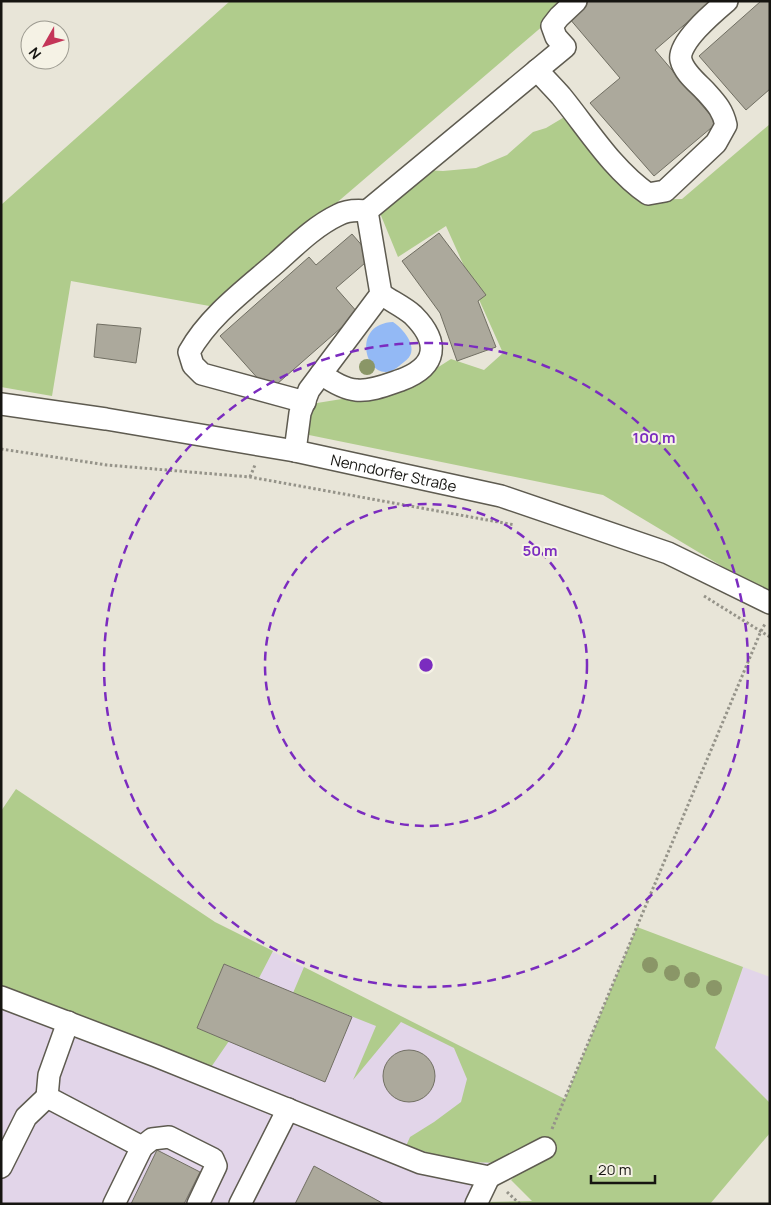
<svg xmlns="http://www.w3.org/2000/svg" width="771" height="1205" viewBox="0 0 771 1205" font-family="Manrope,sans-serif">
  <rect width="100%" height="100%" fill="#e8e5d8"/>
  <g fill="#e2d5e9">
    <polygon points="224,927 565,1099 489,1177 476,1204 1,1204 1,997"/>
    <polygon points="743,967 770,977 770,1103 715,1048"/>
  </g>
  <g fill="#b0cc8c">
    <polygon points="230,1 572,1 215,307 71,281 52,396 1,387 1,205"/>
    <polygon points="566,116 638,200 682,199 770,124 770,592 745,580 603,495 309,435 307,413 317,403 404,389 451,359 484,370 503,353 446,226 398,257 375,201 424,170 443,171 476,168 507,155 533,132 546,128"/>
    <polygon points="16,789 215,922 273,951 259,978 224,964 197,1028 229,1041 205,1076 1,997 1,811"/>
    <polygon points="637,927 743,967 715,1048 770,1103 770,1133 710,1204 486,1204 487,1202 532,1201 511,1180 544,1149 506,1163 460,1162 406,1146 410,1137 434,1122 461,1102 467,1079 454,1048 401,1022 353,1080 376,1026 293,993 304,967 565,1099"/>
  </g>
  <path fill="#93b9f5" d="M393 322C406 331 421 351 404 362 400 365 395 370 391 371 366 380 350 324 393 322Z"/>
  <g fill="#aca99c" stroke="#716f63">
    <polygon points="589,1 712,1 655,50 717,123 654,176 590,103 620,78 569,18"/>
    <polygon points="761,1 770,1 770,89 746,110 699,56"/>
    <polygon points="439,233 486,295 478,301 496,347 457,361 440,313 402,261"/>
    <polygon points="352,234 372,257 336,288 358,313 269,391 220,336 309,257 316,265"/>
    <polygon points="97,324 141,328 136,363 94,357"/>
    <polygon points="224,964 352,1017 325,1082 197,1028"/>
    <circle cx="409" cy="1076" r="26"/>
    <polygon points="157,1150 200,1172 184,1204 131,1204"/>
    <polygon points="314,1166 373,1198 384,1204 295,1204"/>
  </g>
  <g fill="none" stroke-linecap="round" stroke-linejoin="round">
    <g stroke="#5e5b50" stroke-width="24">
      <g id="minor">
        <path d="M537 70C545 79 553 87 561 96 588 129 612 169 648 194L665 191 716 143 726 125C723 111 717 104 707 93 699 84 684 73 681 60 677 43 714 12 727 1"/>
        <path d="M321 374C331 381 344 389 356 390 370 392 389 384 401 380 438 366 440 342 413 315 404 307 391 301 381 294"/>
        <path d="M305 402 202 374 193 365 189 352C209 316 246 289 277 262 296 245 315 226 338 215 347 210 357 210 367 211"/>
        <path id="s1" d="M1 404 106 419 295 451 501 496 668 553 770 603"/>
        <polyline points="295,451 300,413 309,390 381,294 367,211 565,47 556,37 552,26 559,17 576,1"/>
        <polyline points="1,997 156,1056 421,1163 489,1177 545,1148"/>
        <polyline points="68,1022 49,1075 47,1097 142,1147"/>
        <polyline points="1,1167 26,1117 47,1097"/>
        <polyline points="114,1204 142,1147 152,1139 169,1137 213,1159 216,1166 198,1204"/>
        <polyline points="240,1204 288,1109"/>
        <polyline points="476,1204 489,1177"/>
      </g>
    </g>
    <g stroke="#959389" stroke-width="3" stroke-dasharray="2.5 2.5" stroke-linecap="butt">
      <polyline points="1,449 107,465 250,477 515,525"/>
      <polyline points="250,477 255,465"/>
      <polyline points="704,596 770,637"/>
      <polyline points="552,1129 761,631 765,624"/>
      <polyline points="507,1192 520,1204"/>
    </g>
    <use href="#minor" stroke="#fff" stroke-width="21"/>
  </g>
  <g fill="#8a9667">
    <circle cx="367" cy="367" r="8"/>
    <circle cx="650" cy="965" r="8"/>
    <circle cx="672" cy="973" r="8"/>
    <circle cx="692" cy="980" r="8"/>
    <circle cx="714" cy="988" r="8"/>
  </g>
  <g fill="none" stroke="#7b2cbf" stroke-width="2.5" stroke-dasharray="9 6">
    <circle cx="426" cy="665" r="161"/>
    <circle cx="426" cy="665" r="322"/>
  </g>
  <g text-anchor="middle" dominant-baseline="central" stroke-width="4" stroke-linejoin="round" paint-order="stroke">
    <g font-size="15" fill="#161511" stroke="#f5f2e5">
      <text stroke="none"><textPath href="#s1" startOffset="399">Nenndorfer Straße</textPath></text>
    </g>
  </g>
  <circle cx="426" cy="665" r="8" fill="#7b2cbf" stroke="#f5f2e5" stroke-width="2.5"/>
  <g font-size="15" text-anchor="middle" font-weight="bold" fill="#7b2cbf" stroke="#f5f2e5" stroke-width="4" stroke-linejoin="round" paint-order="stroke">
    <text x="654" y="443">100 m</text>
    <text x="540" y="556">50 m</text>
  </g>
  <rect width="771" height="1205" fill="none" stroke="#161511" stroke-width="5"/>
  <g transform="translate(45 45) rotate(231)"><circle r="24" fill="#f5f2e5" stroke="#9c9a90"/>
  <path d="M0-4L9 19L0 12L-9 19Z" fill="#c43558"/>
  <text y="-8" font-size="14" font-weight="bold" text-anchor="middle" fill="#161511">N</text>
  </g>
  <path d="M591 1175v8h64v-8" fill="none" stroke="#161511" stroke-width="2.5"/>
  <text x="598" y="1175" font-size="15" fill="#161511" stroke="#f5f2e5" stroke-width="4" paint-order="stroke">20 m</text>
</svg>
